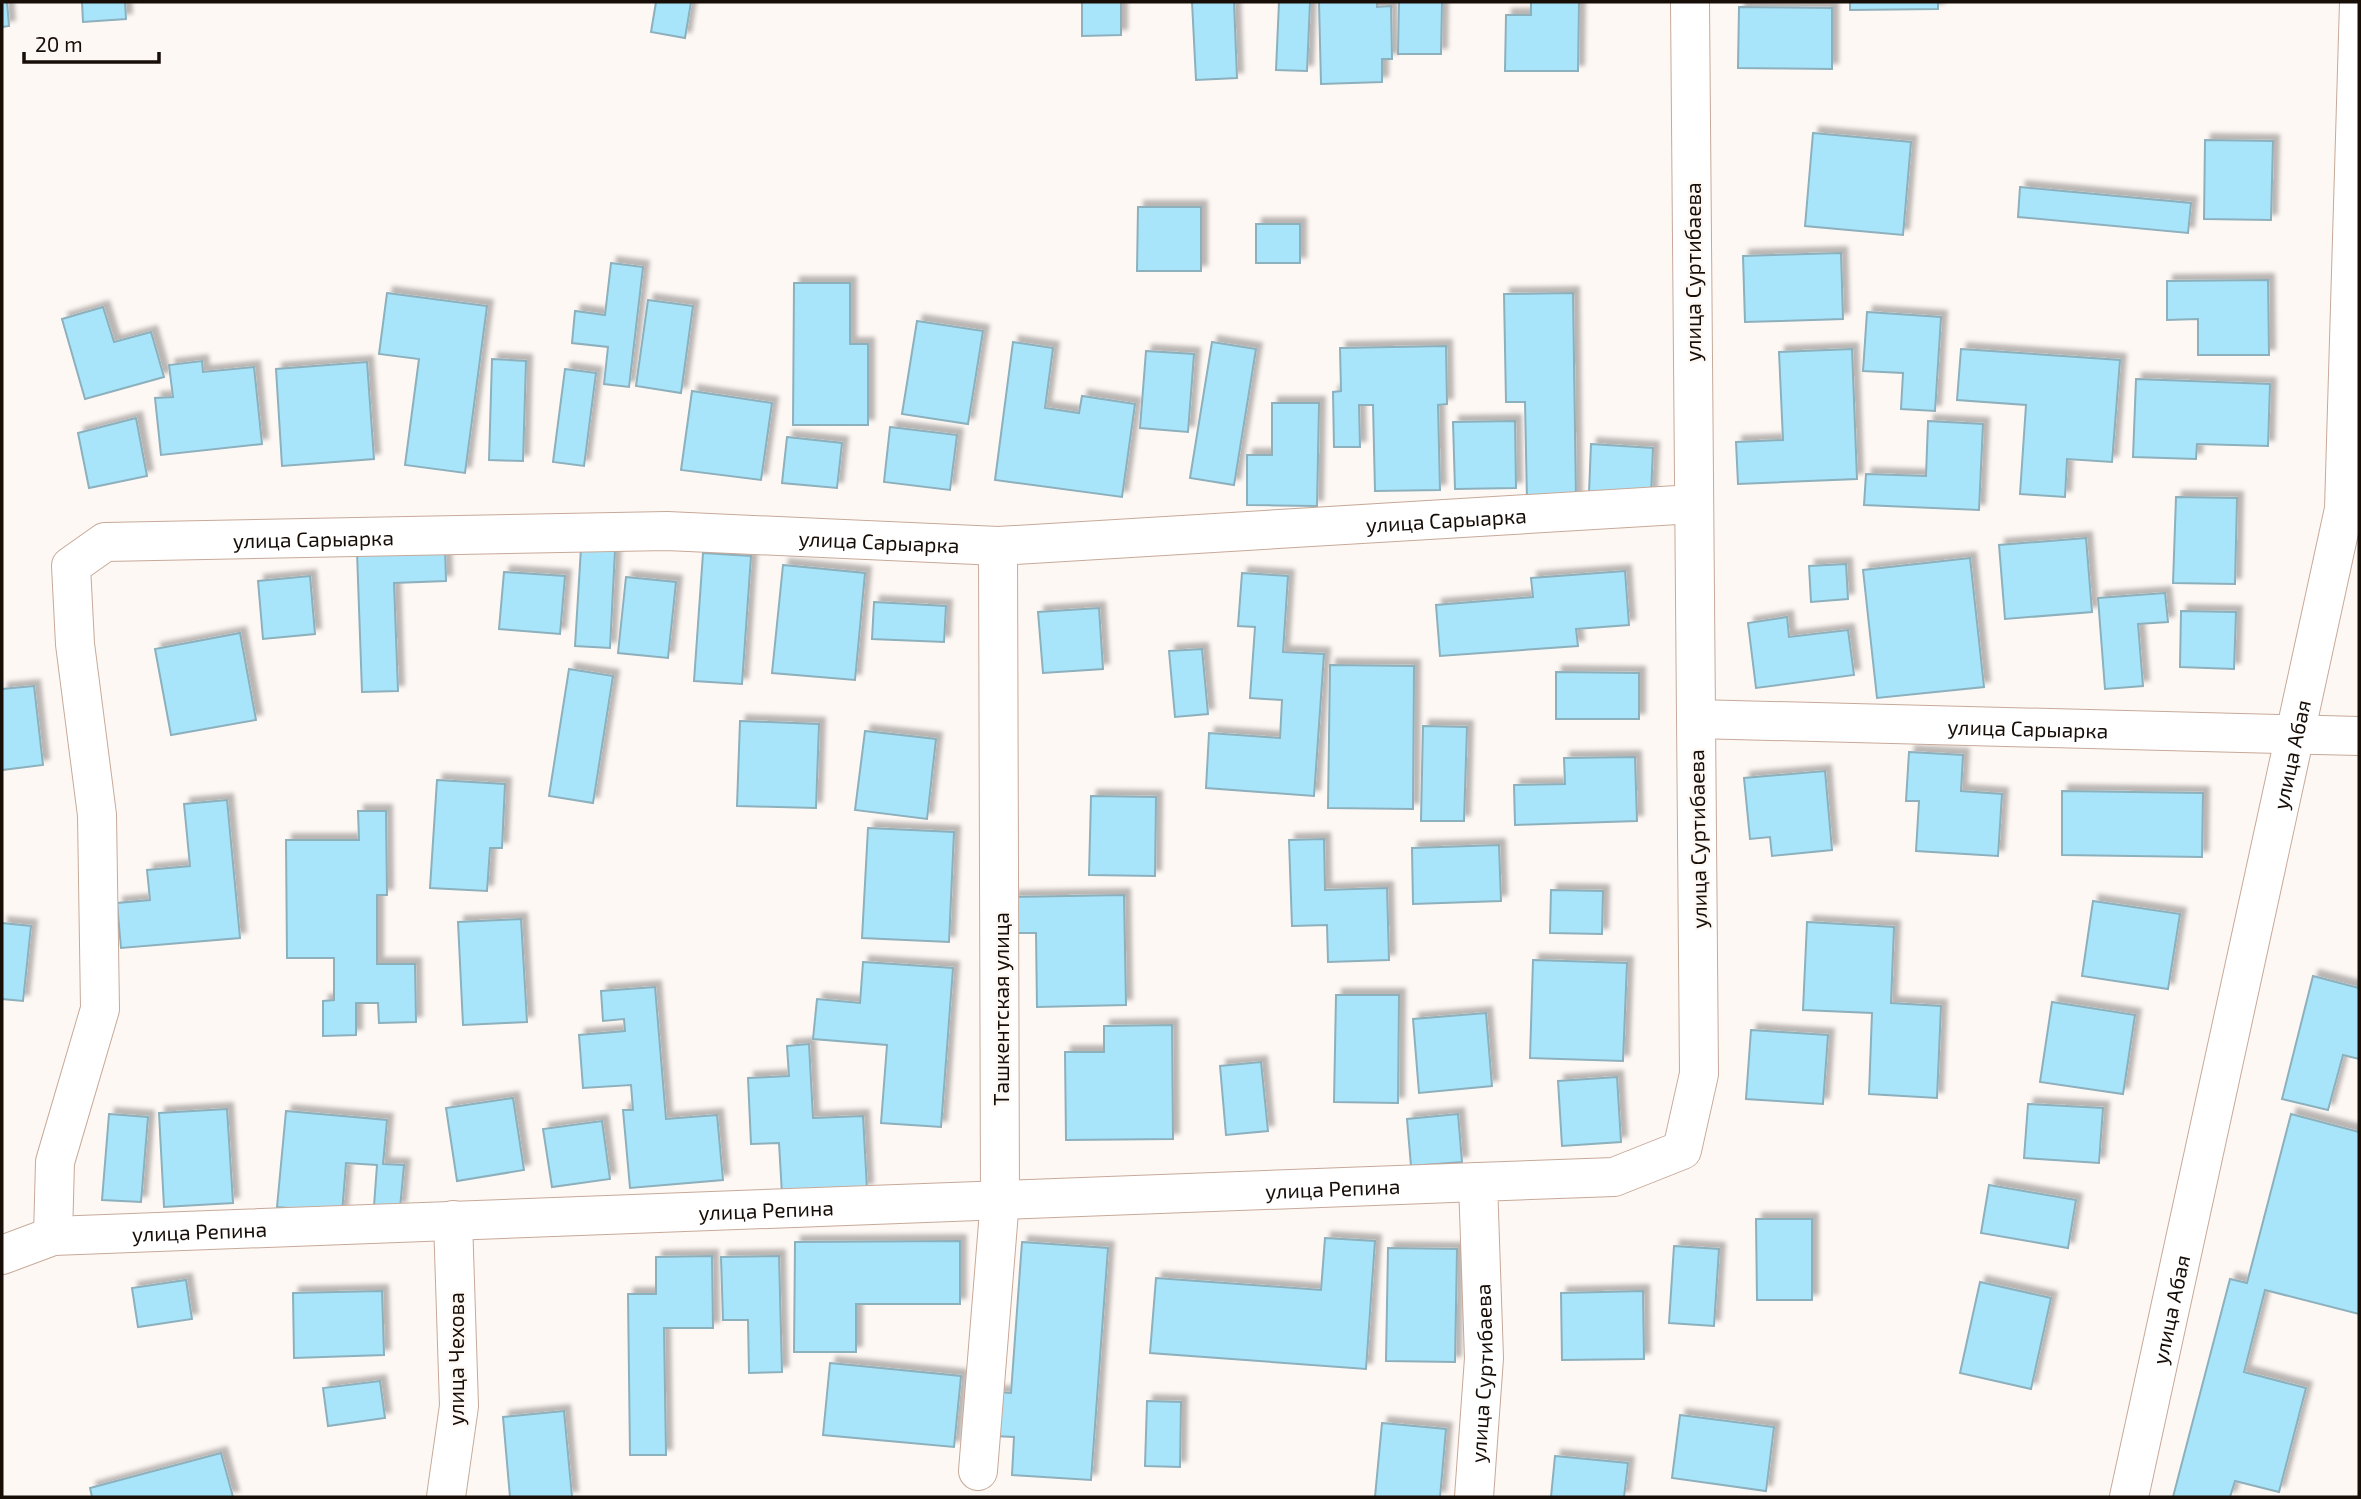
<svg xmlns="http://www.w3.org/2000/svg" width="2361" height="1499" viewBox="0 0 2361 1499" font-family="'Exo 2',sans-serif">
  <defs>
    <filter id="shadow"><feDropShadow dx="6" dy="-6" stdDeviation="2" flood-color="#0004"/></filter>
  </defs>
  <rect width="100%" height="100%" fill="#fef8f4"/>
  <g fill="#a9e5fa" stroke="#8db0bd" stroke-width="2" filter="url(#shadow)">
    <polygon points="2,2 7,2 9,26 2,27"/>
    <polygon points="82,2 125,2 126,19 83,22"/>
    <polygon points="656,2 691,2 685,38 651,32"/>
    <polygon points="1082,2 1121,2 1121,35 1082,36"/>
    <polygon points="1192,2 1234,2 1237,78 1196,80"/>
    <polygon points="1279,2 1310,2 1307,71 1276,70"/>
    <polygon points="1319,2 1377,2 1377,7 1391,6 1392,59 1382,59 1382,82 1321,84"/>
    <polygon points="1399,2 1442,2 1441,54 1398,54"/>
    <polygon points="1531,2 1579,2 1578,71 1505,71 1506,15 1531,15"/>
    <polygon points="1850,2 1938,2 1938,9 1850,10"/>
    <polygon points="1739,7 1832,8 1832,69 1738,68"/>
    <polygon points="1813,133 1911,142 1903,235 1805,226"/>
    <polygon points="2205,140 2273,141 2271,220 2204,219"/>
    <polygon points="2020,187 2191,203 2188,233 2018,217"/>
    <polygon points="1138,207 1201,207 1201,271 1137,271"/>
    <rect x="1256" y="224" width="44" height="39"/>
    <polygon points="1841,253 1843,319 1745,322 1743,256"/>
    <polygon points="611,263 643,267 629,387 604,384 608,347 572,343 575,311 605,315"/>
    <polygon points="2268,280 2269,355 2198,355 2198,319 2167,320 2167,281"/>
    <polygon points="794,283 850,283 850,344 868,344 868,425 793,425"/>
    <polygon points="387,293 487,306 465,473 405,465 419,359 379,354"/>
    <polygon points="1573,293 1576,500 1527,501 1525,402 1506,402 1504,294"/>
    <polygon points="648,300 693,306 681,393 636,386"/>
    <polygon points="103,307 114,342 151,332 164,377 85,399 62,319"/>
    <polygon points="1867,312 1941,317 1935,411 1901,409 1903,373 1863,371"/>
    <polygon points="917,321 983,331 968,424 902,414"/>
    <polygon points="1013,342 1053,348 1045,408 1079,413 1082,396 1135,404 1122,497 995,480"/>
    <polygon points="1212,342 1256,349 1234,485 1190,478"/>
    <polygon points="1446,346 1447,404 1438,405 1440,490 1375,491 1373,405 1359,405 1360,447 1334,447 1333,392 1341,391 1340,348"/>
    <polygon points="1852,349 1857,479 1738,484 1736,442 1783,440 1779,352"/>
    <polygon points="1961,349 2120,360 2112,462 2067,459 2065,497 2020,494 2026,405 1957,400"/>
    <polygon points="1146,351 1194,354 1188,432 1140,428"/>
    <polygon points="492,359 526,361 523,461 489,460"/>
    <polygon points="202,361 203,372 254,367 262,444 161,455 155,398 173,397 169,365"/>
    <polygon points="367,362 374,459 282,466 276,369"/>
    <polygon points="565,369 596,373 584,466 553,462"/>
    <polygon points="2136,379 2270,384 2268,446 2197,444 2196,459 2133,457"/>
    <polygon points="692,391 772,403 761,480 681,470"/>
    <polygon points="1272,403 1319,403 1317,506 1247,505 1247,455 1272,455"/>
    <polygon points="136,418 147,476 89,488 78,433"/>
    <polygon points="1515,421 1516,488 1455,489 1453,422"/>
    <polygon points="1928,421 1983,424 1979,510 1864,505 1866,474 1926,476"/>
    <polygon points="890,427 957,435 950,490 884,482"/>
    <polygon points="787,437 842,443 837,488 782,483"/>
    <polygon points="1591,444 1653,448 1651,495 1589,493"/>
    <polygon points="2176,497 2237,498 2235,584 2173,583"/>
    <polygon points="2086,538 2092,612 2005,619 1999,545"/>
    <polygon points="445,548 446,581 394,583 398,691 362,692 357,552"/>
    <polygon points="581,548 615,550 610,648 575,646"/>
    <polygon points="703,553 751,556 742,684 694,681"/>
    <polygon points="1970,558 1984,687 1877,698 1863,570"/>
    <polygon points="1846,564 1848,599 1811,602 1809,566"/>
    <polygon points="783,565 865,573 855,680 772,673"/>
    <polygon points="1625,571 1629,625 1576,629 1578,646 1440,656 1436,605 1533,597 1531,578"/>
    <polygon points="504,572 565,576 560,634 499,629"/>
    <polygon points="1242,573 1288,576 1283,652 1324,654 1314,796 1206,788 1209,733 1280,738 1282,700 1250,698 1255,627 1238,626"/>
    <polygon points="310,576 315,634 263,639 258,581"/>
    <polygon points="626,577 676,582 668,658 618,653"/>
    <polygon points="2165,593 2168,622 2138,624 2143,686 2105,689 2098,598"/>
    <polygon points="874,602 946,606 944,642 872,639"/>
    <polygon points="1099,608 1103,669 1043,673 1038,612"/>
    <polygon points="2181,611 2236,612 2234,669 2180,667"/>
    <polygon points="1787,617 1789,637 1848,630 1854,675 1756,688 1748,623"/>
    <polygon points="240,633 256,720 171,735 155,649"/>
    <polygon points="1202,649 1208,714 1175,717 1169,651"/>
    <polygon points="1330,665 1414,666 1413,809 1328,808"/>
    <polygon points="569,669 613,676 593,803 549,796"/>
    <polygon points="1556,672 1639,673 1639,719 1556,719"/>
    <polygon points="34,686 43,765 2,770 2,689"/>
    <polygon points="740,721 819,724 816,808 737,806"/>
    <polygon points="1423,726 1467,727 1464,821 1421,821"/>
    <polygon points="865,731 936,739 927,819 855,810"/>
    <polygon points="1909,752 1963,755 1961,791 2002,794 1998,856 1916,851 1919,801 1906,801"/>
    <polygon points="1635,757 1637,821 1515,825 1514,785 1565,784 1564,758"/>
    <polygon points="1825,771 1832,850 1772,856 1770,837 1750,839 1744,778"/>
    <polygon points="437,780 505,784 502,848 490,848 487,891 430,888"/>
    <polygon points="2062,791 2203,793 2202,857 2062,855"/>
    <polygon points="1091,796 1156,797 1155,876 1089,875"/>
    <polygon points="227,800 240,938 121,948 117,903 150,900 147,870 190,866 184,804"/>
    <polygon points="358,811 386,811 387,895 377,895 377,964 415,964 416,1022 379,1023 378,1003 356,1003 356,1035 323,1036 323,1001 334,1000 334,958 287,958 286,840 359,840"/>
    <polygon points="868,828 954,832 949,942 862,938"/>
    <polygon points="1324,839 1325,890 1387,888 1389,960 1328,962 1327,925 1292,926 1289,840"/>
    <polygon points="1499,845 1501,901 1413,904 1412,848"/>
    <polygon points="1551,890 1603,891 1602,934 1550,933"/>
    <polygon points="1124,895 1126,1005 1037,1007 1036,933 1013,933 1012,897"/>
    <polygon points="2093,901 2180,914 2168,989 2082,976"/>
    <polygon points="521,919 527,1022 463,1025 458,922"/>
    <polygon points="1807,922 1894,927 1891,1003 1941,1006 1937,1098 1869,1094 1872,1013 1803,1010"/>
    <polygon points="2,923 31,926 23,1001 2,999"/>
    <polygon points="1533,960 1627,963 1623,1061 1530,1058"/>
    <polygon points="863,962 953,968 941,1127 881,1123 887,1045 813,1039 817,999 860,1003"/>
    <polygon points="2313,976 2359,988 2359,1059 2343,1055 2328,1110 2282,1099"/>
    <polygon points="655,987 666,1119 717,1115 723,1180 630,1188 623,1110 633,1110 631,1085 583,1088 579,1035 625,1031 624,1019 603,1021 601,991"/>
    <polygon points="1336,995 1399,995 1398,1103 1334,1102"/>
    <polygon points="2052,1002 2135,1015 2123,1094 2040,1082"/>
    <polygon points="1486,1013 1492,1086 1419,1093 1413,1019"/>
    <polygon points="1172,1025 1173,1139 1066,1140 1065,1052 1104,1052 1104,1026"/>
    <polygon points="1751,1030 1828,1035 1823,1104 1746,1099"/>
    <polygon points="809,1044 813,1118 863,1116 867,1189 782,1194 779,1143 751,1144 748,1078 789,1076 787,1046"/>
    <polygon points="1261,1062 1268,1131 1226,1135 1220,1066"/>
    <polygon points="1617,1077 1621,1142 1562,1146 1558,1081"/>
    <polygon points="513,1098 524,1170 457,1181 446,1108"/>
    <polygon points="2028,1104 2103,1108 2099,1163 2024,1158"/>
    <polygon points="227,1109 233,1203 164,1207 159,1113"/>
    <polygon points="286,1111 387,1120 383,1164 404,1165 400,1208 374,1206 377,1165 346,1163 342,1213 277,1207"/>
    <polygon points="109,1114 148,1117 141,1202 102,1200"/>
    <polygon points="1458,1114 1462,1162 1411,1166 1407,1119"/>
    <polygon points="2291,1114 2359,1132 2359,1314 2265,1290 2244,1372 2306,1388 2279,1492 2235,1481 2230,1497 2173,1497 2230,1279 2247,1283"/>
    <polygon points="602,1121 610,1179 552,1187 543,1129"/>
    <polygon points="1989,1185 2076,1200 2068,1248 1981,1233"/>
    <polygon points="1756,1219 1812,1219 1812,1300 1757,1300"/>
    <polygon points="1325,1238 1375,1241 1366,1369 1150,1353 1156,1278 1321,1290"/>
    <polygon points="960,1241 960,1304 856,1304 856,1352 794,1352 795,1242"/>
    <polygon points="1022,1242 1108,1248 1091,1480 1012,1475 1014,1437 994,1436 997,1392 1011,1393"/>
    <polygon points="1674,1246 1719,1249 1714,1326 1669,1323"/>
    <polygon points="1388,1248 1457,1249 1455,1362 1386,1361"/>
    <polygon points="712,1256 713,1328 664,1328 666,1455 630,1455 628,1294 656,1294 656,1257"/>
    <polygon points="779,1256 782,1372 749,1373 748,1320 723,1320 721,1257"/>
    <polygon points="186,1280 192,1319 138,1327 132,1288"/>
    <polygon points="1980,1282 2051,1298 2031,1389 1960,1373"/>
    <polygon points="382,1291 384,1355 294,1358 293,1293"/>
    <polygon points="1643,1291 1644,1359 1562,1360 1561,1293"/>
    <polygon points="830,1363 961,1376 954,1447 823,1435"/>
    <polygon points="380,1381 385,1418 328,1426 323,1388"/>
    <polygon points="1147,1401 1181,1402 1180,1467 1145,1466"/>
    <polygon points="564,1411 572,1497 510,1497 503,1417"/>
    <polygon points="1680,1415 1774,1427 1766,1491 1672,1478"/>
    <polygon points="1382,1423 1446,1429 1440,1497 1375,1497"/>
    <polygon points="221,1453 233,1497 92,1497 90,1488"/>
    <polygon points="1555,1456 1628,1463 1624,1497 1551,1497"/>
  </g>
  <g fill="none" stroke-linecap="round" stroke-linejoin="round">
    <g stroke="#c7a999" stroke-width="40">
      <g id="minor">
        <path id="s1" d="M1696 719 2359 736"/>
        <path id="s2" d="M53 1236 55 1162 100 1009 97 815 75 644 71 566 105 542 667 531 998 546 1694 504"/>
        <path id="s3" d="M2 1255 53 1236 1478 1182"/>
        <polyline points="978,1471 1000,1199 998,546"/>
        <polyline points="446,1497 459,1406 453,1220"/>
        <path id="s4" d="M1474 1497 1484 1358 1478 1182 1614 1177 1682 1150 1699 1074 1690 2"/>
        <path id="s5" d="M2129 1497 2344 509 2359 2"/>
      </g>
    </g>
    <use href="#minor" stroke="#fff" stroke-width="38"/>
  </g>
  <g text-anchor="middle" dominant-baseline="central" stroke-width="5" stroke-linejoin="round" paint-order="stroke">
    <g font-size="21" fill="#180e08" stroke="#fef8f4">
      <text transform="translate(1692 272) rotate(-90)">улица Суртибаева</text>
      <text stroke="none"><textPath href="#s2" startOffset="2062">улица Сарыарка</textPath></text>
      <text stroke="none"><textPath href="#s2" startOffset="928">улица Сарыарка</textPath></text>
      <text stroke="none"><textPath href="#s2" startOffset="1494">улица Сарыарка</textPath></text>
      <text stroke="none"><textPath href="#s1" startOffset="332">улица Сарыарка</textPath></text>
      <text stroke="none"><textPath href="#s5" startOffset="760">улица Абая</textPath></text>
      <text transform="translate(1697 839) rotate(-91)">улица Суртибаева</text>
      <text transform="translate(1000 1009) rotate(-90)">Ташкентская улица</text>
      <text stroke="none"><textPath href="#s3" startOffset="1335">улица Репина</textPath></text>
      <text stroke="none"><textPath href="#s3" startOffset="768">улица Репина</textPath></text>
      <text stroke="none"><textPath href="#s3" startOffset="201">улица Репина</textPath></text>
      <text stroke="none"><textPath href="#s5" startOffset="192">улица Абая</textPath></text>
      <text transform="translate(455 1359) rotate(-90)">улица Чехова</text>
      <text stroke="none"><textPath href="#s4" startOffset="124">улица Суртибаева</textPath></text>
    </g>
  </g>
  <rect width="2361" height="1499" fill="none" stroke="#180e08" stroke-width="7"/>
  <path d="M24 52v10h135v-10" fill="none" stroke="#180e08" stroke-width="3.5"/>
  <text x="35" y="52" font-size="21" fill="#180e08" stroke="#fef8f4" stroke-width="5" paint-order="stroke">20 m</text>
</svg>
